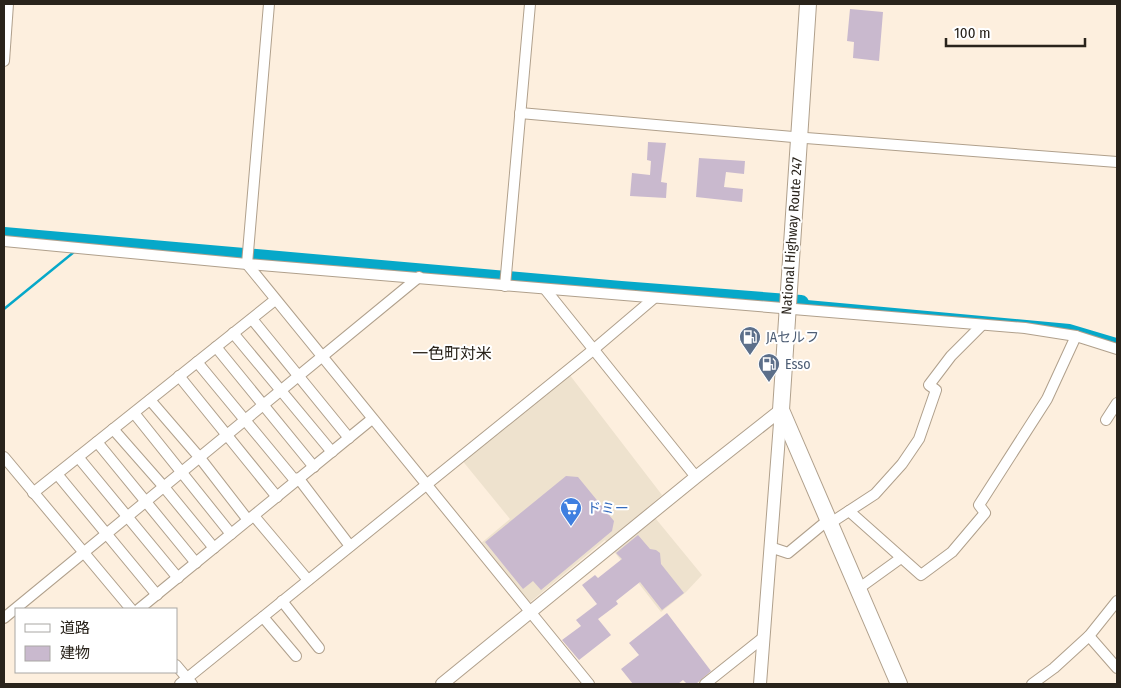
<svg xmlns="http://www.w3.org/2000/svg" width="1121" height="688" viewBox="0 0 1121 688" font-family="'Fira Sans Condensed','Noto Sans JP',sans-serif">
  <rect width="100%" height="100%" fill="#fdefde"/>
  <polygon fill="#eee2ce" points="569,374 662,495 647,508 702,575 686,592 661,612 605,540 528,604 480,544 510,519 461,459"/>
  <polygon fill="#06a8c9" points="796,299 1070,324 1117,338 1117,345 1108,341 796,305"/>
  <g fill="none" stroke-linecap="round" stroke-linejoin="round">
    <polyline stroke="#06a8c9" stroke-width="2.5" points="4,309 74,252"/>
    <polyline stroke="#06a8c9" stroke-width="16" points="4,235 621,289 801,303"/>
  </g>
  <g fill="#c9b9ce">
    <polygon points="850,9 883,12 879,61 853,58 854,42 847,41"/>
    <polygon points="648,142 666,143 661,182 667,183 666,198 630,196 632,173 650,175 651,161 647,160"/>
    <polygon points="699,158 745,161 744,174 726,172 724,187 743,189 742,202 696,197"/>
    <polygon points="566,476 578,477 614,521 612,531 541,590 533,581 523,589 485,542"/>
    <polygon points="638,535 650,549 656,550 660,553 661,564 684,593 662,610 640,582 616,601 618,604 598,619 611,635 579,660 562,640 581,626 576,620 597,604 582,585 595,575 598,578 622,559 616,553"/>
    <polygon points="667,613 711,671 696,684 687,684 683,680 678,684 633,684 621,669 639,655 629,643"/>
  </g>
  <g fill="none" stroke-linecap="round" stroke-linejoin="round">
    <g stroke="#b0a08c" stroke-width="12">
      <g id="minor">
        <polyline points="269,4 247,264 589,684"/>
        <polyline points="4,61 8,4"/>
        <polyline points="520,113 793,137 1117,162"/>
        <polyline points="4,241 247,264 1025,328 1076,336 1117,349"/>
        <polyline points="505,286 530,4"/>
        <polyline points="545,289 696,477"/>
        <polyline points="252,319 349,438"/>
        <polyline points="233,333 332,452"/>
        <polyline points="216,347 314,467"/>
        <polyline points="197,362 293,478 299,479 350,546"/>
        <polyline points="179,376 277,497"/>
        <polyline points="150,400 200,458 248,520"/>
        <polyline points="134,413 231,534"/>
        <polyline points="1106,420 1117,403"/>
        <polyline points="113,429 164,487 214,548"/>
        <polyline points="97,442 196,563"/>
        <polyline points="4,457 131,609"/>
        <polyline points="78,457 178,578"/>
        <polyline points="57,474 157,595"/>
        <polyline points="33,493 275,300"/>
        <polyline points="849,511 921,575 952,552 985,513 979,505 1047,399 1076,336"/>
        <polyline points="254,516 308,580"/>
        <polyline points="829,524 875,494 902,464 919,439 936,390 929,385 951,356 982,325"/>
        <polyline points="770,547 788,553 828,520"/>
        <polyline points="858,589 901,558"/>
        <polyline points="282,601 319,648"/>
        <polyline points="139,609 372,419"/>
        <polyline points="263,617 296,656"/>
        <polyline points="4,618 419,277"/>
        <polyline points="1089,636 1117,668"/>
        <polyline points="176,665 192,684"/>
        <polyline points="180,684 593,350 653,299"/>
        <polyline points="705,684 764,637"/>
        <polyline points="1032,684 1054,668 1089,636 1117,601"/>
      </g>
    </g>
    <g stroke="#b0a08c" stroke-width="14">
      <g id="tertiary">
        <polyline points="442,684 696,477 781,410"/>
        <polyline points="760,684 781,410"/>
      </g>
    </g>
    <g stroke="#b0a08c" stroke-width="18">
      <polyline id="trunk" points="808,4 781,410 899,684"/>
    </g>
    <use href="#minor" stroke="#fff" stroke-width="10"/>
    <use href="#tertiary" stroke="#fff" stroke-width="12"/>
    <use href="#trunk" stroke="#fff" stroke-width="16"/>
  </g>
  <defs>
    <g id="fuel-pin" transform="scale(1.125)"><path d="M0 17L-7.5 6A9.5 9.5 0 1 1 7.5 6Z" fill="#5c6f8a" stroke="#fff"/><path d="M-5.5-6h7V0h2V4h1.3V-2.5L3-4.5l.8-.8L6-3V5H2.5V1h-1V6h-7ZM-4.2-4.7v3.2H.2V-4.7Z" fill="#fff"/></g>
    <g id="supermarket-pin" transform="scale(1.125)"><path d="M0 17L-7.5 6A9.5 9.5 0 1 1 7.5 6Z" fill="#3f7fe0" stroke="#fff"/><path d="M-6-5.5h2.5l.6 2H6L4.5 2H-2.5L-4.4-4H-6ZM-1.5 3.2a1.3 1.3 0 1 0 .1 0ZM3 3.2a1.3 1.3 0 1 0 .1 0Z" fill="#fff"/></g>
  </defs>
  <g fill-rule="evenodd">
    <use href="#fuel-pin" x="750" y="337"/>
    <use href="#fuel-pin" x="769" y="364"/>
    <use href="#supermarket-pin" x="571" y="508"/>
  </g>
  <g text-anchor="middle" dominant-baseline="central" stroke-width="4" stroke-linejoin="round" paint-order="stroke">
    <g font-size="14" fill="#29231b" stroke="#fff">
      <text transform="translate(792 236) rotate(-86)">National Highway Route 247</text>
    </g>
    <g font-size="14" fill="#4e5e75" stroke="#fff" text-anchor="start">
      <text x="766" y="337">JAセルフ</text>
      <text x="785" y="364">Esso</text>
    </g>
    <g font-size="14" fill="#366cbe" stroke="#fff" text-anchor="start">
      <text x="587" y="508">ドミー</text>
    </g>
    <g font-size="16" fill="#29231b" stroke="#fff">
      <text x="452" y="353">一色町対米</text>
    </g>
  </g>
  <rect width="1121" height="688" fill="none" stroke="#29231b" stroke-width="10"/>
  <rect x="15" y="608" width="162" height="65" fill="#ffffff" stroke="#a9a7a4"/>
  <rect x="25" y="624" width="25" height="8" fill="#ffffff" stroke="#a9a7a4"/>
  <text x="60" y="633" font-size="15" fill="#29231b">道路</text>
  <rect x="25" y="646" width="25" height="15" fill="#c9b9ce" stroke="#a9a7a4"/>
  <text x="60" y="658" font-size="15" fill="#29231b">建物</text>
  <path d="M946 38v8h139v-8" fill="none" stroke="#29231b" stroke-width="2.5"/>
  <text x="954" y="38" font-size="15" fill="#29231b" stroke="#ffffff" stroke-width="4" paint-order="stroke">100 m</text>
</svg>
